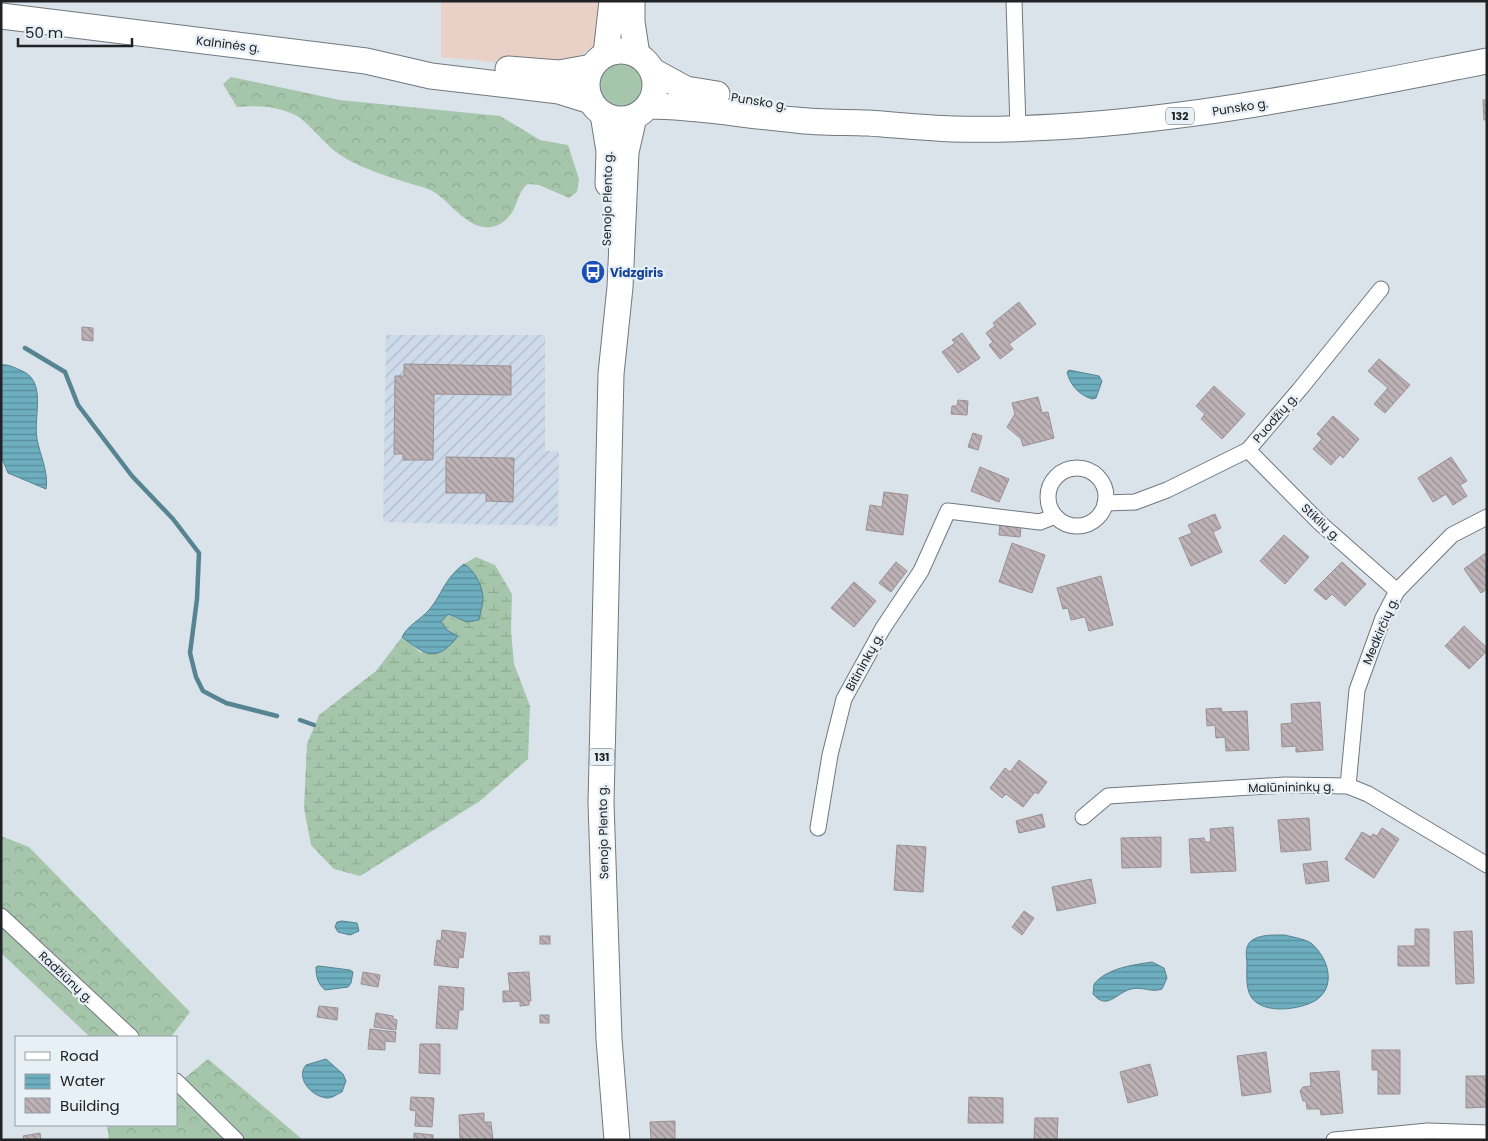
<svg xmlns="http://www.w3.org/2000/svg" width="1488" height="1141" viewBox="0 0 1488 1141" font-family="Poppins,sans-serif">
  <defs>
    <pattern id="industrial-furrows" width="10" height="10" patternUnits="userSpaceOnUse" patternTransform="scale(1.25)"><rect width="10" height="10" fill="#cddae9"/><path d="M-1 1l2-2M0 10L10 0M9 11l2-2" fill="none" stroke="#b0bbc8"/></pattern>
    <pattern id="forest-crowns" width="20" height="18" patternUnits="userSpaceOnUse" patternTransform="scale(1.25)"><rect width="20" height="18" fill="#a6c6ab"/><path d="M2 6a3 3 0 1 1 6 0M12 15a3 3 0 1 1 6 0" fill="none" stroke="#8faa93"/></pattern>
    <pattern id="wetland-marsh" width="20" height="14" patternUnits="userSpaceOnUse" patternTransform="scale(1.25)"><rect width="20" height="14" fill="#a6c6ab"/><path d="M1 5h8M5 5V1M11 12h8M15 12V8" fill="none" stroke="#8faa93"/></pattern>
    <pattern id="water-rules" width="6" height="5" patternUnits="userSpaceOnUse" patternTransform="scale(1.25)"><rect width="6" height="5" fill="#6daebf"/><path d="M0 2.5h6" fill="none" stroke="#598d9b"/></pattern>
    <pattern id="building-back-hatch" width="6" height="6" patternUnits="userSpaceOnUse" patternTransform="scale(1.25)"><rect width="6" height="6" fill="#bdb2b6"/><path d="M-1 5l2 2M0 0l6 6M5-1l2 2" fill="none" stroke="#999094"/></pattern>
  </defs>
  <rect width="100%" height="100%" fill="#dae2ea"/>
  <polygon fill="#e9d1c8" points="441,1 606,1 598,42 570,64 504,63 441,57"/>
  <polygon fill="url(#industrial-furrows)" points="386,335 545,335 545,451 559,451 558,526 383,522"/>
  <path fill="#a6c6ab" d="M613 62C619 62 626 62 632 64 645 68 656 87 645 99 615 130 564 81 613 62Z"/>
  <g fill="url(#forest-crowns)">
    <path d="M231 77 340 100 500 116 540 140 568 145 579 179 577 192 569 198 539 185 528 184C514 194 520 214 498 225 472 236 453 204 434 192 426 187 414 185 405 182 383 175 358 167 339 154 325 145 309 123 297 116 278 106 258 105 237 107L223 84Z"/>
    <polygon points="1,836 29,847 190,1012 171,1037 90,1037 1,953"/>
    <polygon points="208,1059 303,1140 109,1140 107,1125 176,1125 176,1085"/>
  </g>
  <path fill="url(#wetland-marsh)" d="M476 557 495 565 512 594 511 630 514 664 530 706 528 759 480 801 360 876 334 869 311 845 304 808 307 744 319 715 376 671 402 637 421 653 448 631 440 622 448 613 456 619 483 599C479 586 477 572 464 564Z"/>
  <g fill="url(#water-rules)" stroke="#568491">
    <path d="M1 365C8 364 13 367 20 370 48 380 33 416 37 439 40 455 49 473 46 489L8 473 1 456Z"/>
    <path d="M1069 370 1099 376 1102 381 1096 398 1092 399C1079 395 1070 385 1067 372Z"/>
    <path d="M464 564C475 570 483 587 483 599 483 605 480 613 479 620L467 622 448 614 441 622 448 631 458 636C437 663 426 656 402 637 408 625 420 620 429 610 443 593 444 579 464 564Z"/>
    <polygon points="342,921 357,923 359,931 350,935 338,932 335,927 337,922"/>
    <path d="M1285 935C1292 937 1305 939 1311 943 1332 961 1337 994 1308 1004 1290 1011 1253 1014 1248 989 1246 981 1247 971 1247 963 1246 955 1245 946 1251 941 1260 934 1275 935 1285 935Z"/>
    <path d="M1152 962 1164 968 1167 978 1162 989C1151 993 1142 986 1131 989 1116 993 1107 1011 1093 994L1094 984C1107 968 1133 965 1152 962Z"/>
    <path d="M319 966 350 970 353 972 351 983 348 987 325 990C318 984 316 977 316 967Z"/>
    <path d="M326 1059 343 1074 346 1081 342 1092C337 1094 333 1098 327 1098 312 1097 295 1078 306 1065Z"/>
  </g>
  <g fill="none" stroke-linecap="round" stroke-linejoin="round">
    <g stroke="#568491" stroke-width="4.5">
      <polyline points="25,348 65,372 78,405 132,476 173,519 199,553 197,599 190,653 196,677 203,691 226,703 277,716"/>
      <polyline points="300,720 314,725"/>
    </g>
  </g>
  <g fill="url(#building-back-hatch)" stroke="#9b9094">
    <polygon points="1483,100 1487,100 1487,120 1484,120"/>
    <polygon points="1019,302 1036,324 1009,344 1013,349 1000,359 989,345 993,342 986,333 995,326 993,323"/>
    <polygon points="82,327 93,328 93,341 82,340"/>
    <polygon points="962,333 980,358 958,373 942,352 955,343 952,340"/>
    <polygon points="1379,359 1410,385 1385,413 1374,404 1388,388 1368,371"/>
    <polygon points="404,364 511,366 511,395 434,394 433,460 403,460 403,454 394,454 395,376 404,376"/>
    <polygon points="1214,386 1245,414 1222,439 1201,419 1205,414 1196,406"/>
    <polygon points="1038,397 1042,413 1048,412 1054,438 1023,446 1021,439 1007,427 1015,414 1012,403"/>
    <polygon points="958,400 968,401 967,415 951,414 952,406 957,406"/>
    <polygon points="1333,416 1359,439 1343,458 1340,455 1331,465 1313,449 1322,439 1317,434"/>
    <polygon points="973,433 982,436 978,450 968,447"/>
    <polygon points="446,457 514,458 513,502 486,501 486,493 446,493"/>
    <polygon points="1451,457 1467,481 1460,485 1467,496 1453,505 1446,494 1433,502 1418,478"/>
    <polygon points="980,467 1009,479 999,502 971,491"/>
    <polygon points="884,492 908,495 903,535 866,530 870,505 882,507"/>
    <polygon points="1215,514 1221,528 1213,532 1222,552 1191,566 1179,538 1192,533 1188,525"/>
    <polygon points="1000,524 1021,527 1020,537 999,535"/>
    <polygon points="1284,535 1309,557 1285,584 1260,561"/>
    <polygon points="1012,543 1045,555 1032,593 999,582"/>
    <polygon points="1487,552 1487,589 1481,593 1464,569"/>
    <polygon points="896,562 907,571 891,592 879,583"/>
    <polygon points="1342,562 1366,584 1345,606 1332,594 1326,600 1314,590"/>
    <polygon points="1101,576 1113,625 1089,631 1085,617 1071,620 1068,608 1063,609 1057,588"/>
    <polygon points="854,582 876,601 854,627 831,608"/>
    <polygon points="1464,626 1487,648 1487,651 1469,669 1445,646"/>
    <polygon points="1320,702 1323,750 1296,752 1296,746 1282,747 1281,724 1292,723 1291,704"/>
    <polygon points="1221,708 1222,712 1247,711 1249,750 1226,751 1225,737 1216,738 1215,725 1207,726 1206,709"/>
    <polygon points="1019,760 1047,782 1038,794 1035,792 1023,807 1006,794 1002,798 990,788 1005,768 1010,772"/>
    <polygon points="1042,814 1045,827 1019,833 1016,821"/>
    <polygon points="1309,818 1311,850 1281,852 1278,820"/>
    <polygon points="1233,827 1236,871 1191,873 1189,839 1204,838 1205,842 1211,842 1210,829"/>
    <polygon points="1382,828 1399,839 1374,878 1345,859 1362,832 1371,837 1373,834 1377,836"/>
    <polygon points="1161,837 1161,867 1122,868 1121,838"/>
    <polygon points="897,845 926,847 923,892 894,890"/>
    <polygon points="1327,861 1329,881 1306,884 1303,864"/>
    <polygon points="1091,879 1096,903 1057,911 1052,887"/>
    <polygon points="1024,911 1034,918 1022,935 1012,927"/>
    <polygon points="1415,929 1429,929 1429,966 1398,966 1398,946 1415,946"/>
    <polygon points="442,930 466,933 463,958 459,957 458,968 434,965 437,940 441,941"/>
    <polygon points="1472,931 1474,983 1456,984 1454,932"/>
    <rect x="540" y="936" width="10" height="8"/>
    <polygon points="363,972 380,975 378,987 361,984"/>
    <polygon points="529,972 531,1001 529,1001 529,1005 520,1006 520,1001 503,1002 503,991 510,991 508,973"/>
    <polygon points="439,986 464,988 463,1010 459,1010 457,1029 436,1028"/>
    <polygon points="319,1006 338,1008 337,1020 317,1017"/>
    <polygon points="376,1013 393,1016 393,1019 397,1020 396,1030 374,1027"/>
    <rect x="540" y="1015" width="9" height="8"/>
    <polygon points="370,1029 396,1032 395,1042 385,1041 385,1050 368,1049"/>
    <polygon points="420,1044 440,1044 440,1074 419,1073"/>
    <polygon points="1372,1050 1400,1050 1400,1094 1378,1094 1378,1070 1372,1070"/>
    <polygon points="1266,1052 1271,1092 1242,1096 1237,1056"/>
    <polygon points="1150,1064 1158,1095 1128,1103 1120,1072"/>
    <polygon points="1339,1071 1343,1113 1321,1115 1320,1109 1307,1109 1306,1101 1303,1101 1300,1091 1303,1087 1311,1086 1310,1073"/>
    <polygon points="1466,1076 1487,1076 1487,1107 1466,1108"/>
    <polygon points="411,1097 434,1098 432,1127 415,1126 416,1111 410,1110"/>
    <polygon points="969,1097 1003,1098 1003,1123 968,1123"/>
    <polygon points="484,1113 484,1122 491,1122 493,1140 460,1140 459,1115"/>
    <polygon points="1035,1118 1058,1118 1057,1140 1034,1140"/>
    <polygon points="675,1121 675,1140 651,1140 650,1122"/>
    <polygon points="40,1133 41,1140 24,1140 23,1136"/>
    <polygon points="414,1133 433,1135 433,1140 414,1140"/>
  </g>
  <g fill="none" stroke-linecap="round" stroke-linejoin="round">
    <g stroke="#71787f" stroke-width="17">
      <g id="minor">
        <polyline points="1014,1 1018,128"/>
        <polyline points="1248,450 1320,523 1397,591"/>
        <circle cx="1077" cy="497" r="29"/>
        <polyline points="1105,503 1135,502 1167,490 1248,450 1300,389 1381,289"/>
        <polyline points="1348,786 1357,690 1383,618 1397,591 1452,535 1487,517"/>
        <polyline points="1083,817 1108,796 1285,785 1348,786 1368,794 1487,865"/>
        <polyline points="818,828 830,755 844,699 883,628 921,571 948,511 1040,522 1055,516"/>
        <polyline points="1,916 131,1037"/>
        <polyline points="176,1081 236,1140"/>
        <polyline points="1334,1140 1428,1131 1487,1133"/>
      </g>
    </g>
    <g stroke="#71787f" stroke-width="27">
      <g id="primary">
        <polyline points="632,1 632,22 637,55"/>
        <polyline points="1,16 366,61 431,76 559,91 591,101"/>
        <circle cx="621" cy="85" r="34"/>
        <polyline points="606,54 612,1"/>
        <polyline points="508,69 559,73 592,67"/>
        <polyline points="653,71 686,89 717,94"/>
        <path d="M648 106C698 106 746 116 796 120 820 123 844 122 868 123 896 125 925 128 953 129 1134 133 1310 95 1487 61"/>
        <polyline points="603,114 609,151 608,184"/>
        <polyline points="617,1140 609,1039 601,803 611,374 620,287 626,152 634,117"/>
      </g>
    </g>
    <use href="#minor" stroke="#fff" stroke-width="15"/>
    <use href="#primary" stroke="#fff" stroke-width="25"/>
  </g>
  <defs>
    <g id="bus-disc" transform="scale(1.25)"><circle r="9.5" fill="#1a4fb4" stroke="#e7eff7"/><path d="M-5-6H5V4H4V6H2V4H-2V6H-4V4H-5ZM-3.5-4V0h7V-4ZM-3.5 1.2v1.5H-2V1.2ZM2 1.2v1.5H3.5V1.2Z" fill="#fff"/></g>
  </defs>
  <g fill-rule="evenodd">
    <use href="#bus-disc" x="593" y="272"/>
  </g>
  <g text-anchor="middle" dominant-baseline="central" stroke-width="4.5" stroke-linejoin="round" paint-order="stroke">
    <g fill="#e7eff7" stroke="#5c6065" stroke-width="1">
      <rect x="1166" y="107.5" width="28" height="17" rx="4"/>
      <rect x="589.5" y="748.5" width="25" height="17" rx="4"/>
    </g>
    <g font-size="11" font-weight="bold" fill="#202326">
      <text x="1180" y="116">132</text>
      <text x="602" y="757">131</text>
    </g>
    <g font-size="12" fill="#202326" stroke="#e7eff7">
      <text transform="translate(228 44) rotate(7)">Kalninės g.</text>
      <text transform="translate(759 101) rotate(9)">Punsko g.</text>
      <text transform="translate(1240 107) rotate(-9)">Punsko g.</text>
      <text transform="translate(607 199) rotate(-89)">Senojo Plento g.</text>
      <text transform="translate(1275 418) rotate(-49)">Puodžių g.</text>
      <text transform="translate(1321 522) rotate(43)">Stiklių g.</text>
      <text transform="translate(1380 631) rotate(-67)">Medkirčių g.</text>
      <text transform="translate(864 662) rotate(-61)">Bitininkų g.</text>
      <text transform="translate(1291 787) rotate(-1)">Malūnininkų g.</text>
      <text transform="translate(603 832) rotate(-91)">Senojo Plento g.</text>
      <text transform="translate(66 977) rotate(43)">Radžiūnų g.</text>
    </g>
    <g font-size="12" font-weight="bold" fill="#164399" stroke="#e7eff7" text-anchor="start">
      <text x="610" y="272">Vidzgiris</text>
    </g>
  </g>
  <rect width="1488" height="1141" fill="none" stroke="#202326" stroke-width="5"/>
  <rect x="15" y="1036" width="162" height="90" fill="#e7eff7" stroke="#979da3"/>
  <rect x="25" y="1052" width="25" height="8" fill="#ffffff" stroke="#979da3"/>
  <text x="60" y="1061" font-size="15" fill="#202326">Road</text>
  <rect x="25" y="1074" width="25" height="15" fill="url(#water-rules)" stroke="#979da3"/>
  <text x="60" y="1086" font-size="15" fill="#202326">Water</text>
  <rect x="25" y="1098" width="25" height="15" fill="url(#building-back-hatch)" stroke="#979da3"/>
  <text x="60" y="1111" font-size="15" fill="#202326">Building</text>
  <path d="M18 38v8h114v-8" fill="none" stroke="#202326" stroke-width="2.5"/>
  <text x="25" y="38" font-size="15" fill="#202326" stroke="#e7eff7" stroke-width="4" paint-order="stroke">50 m</text>
</svg>
